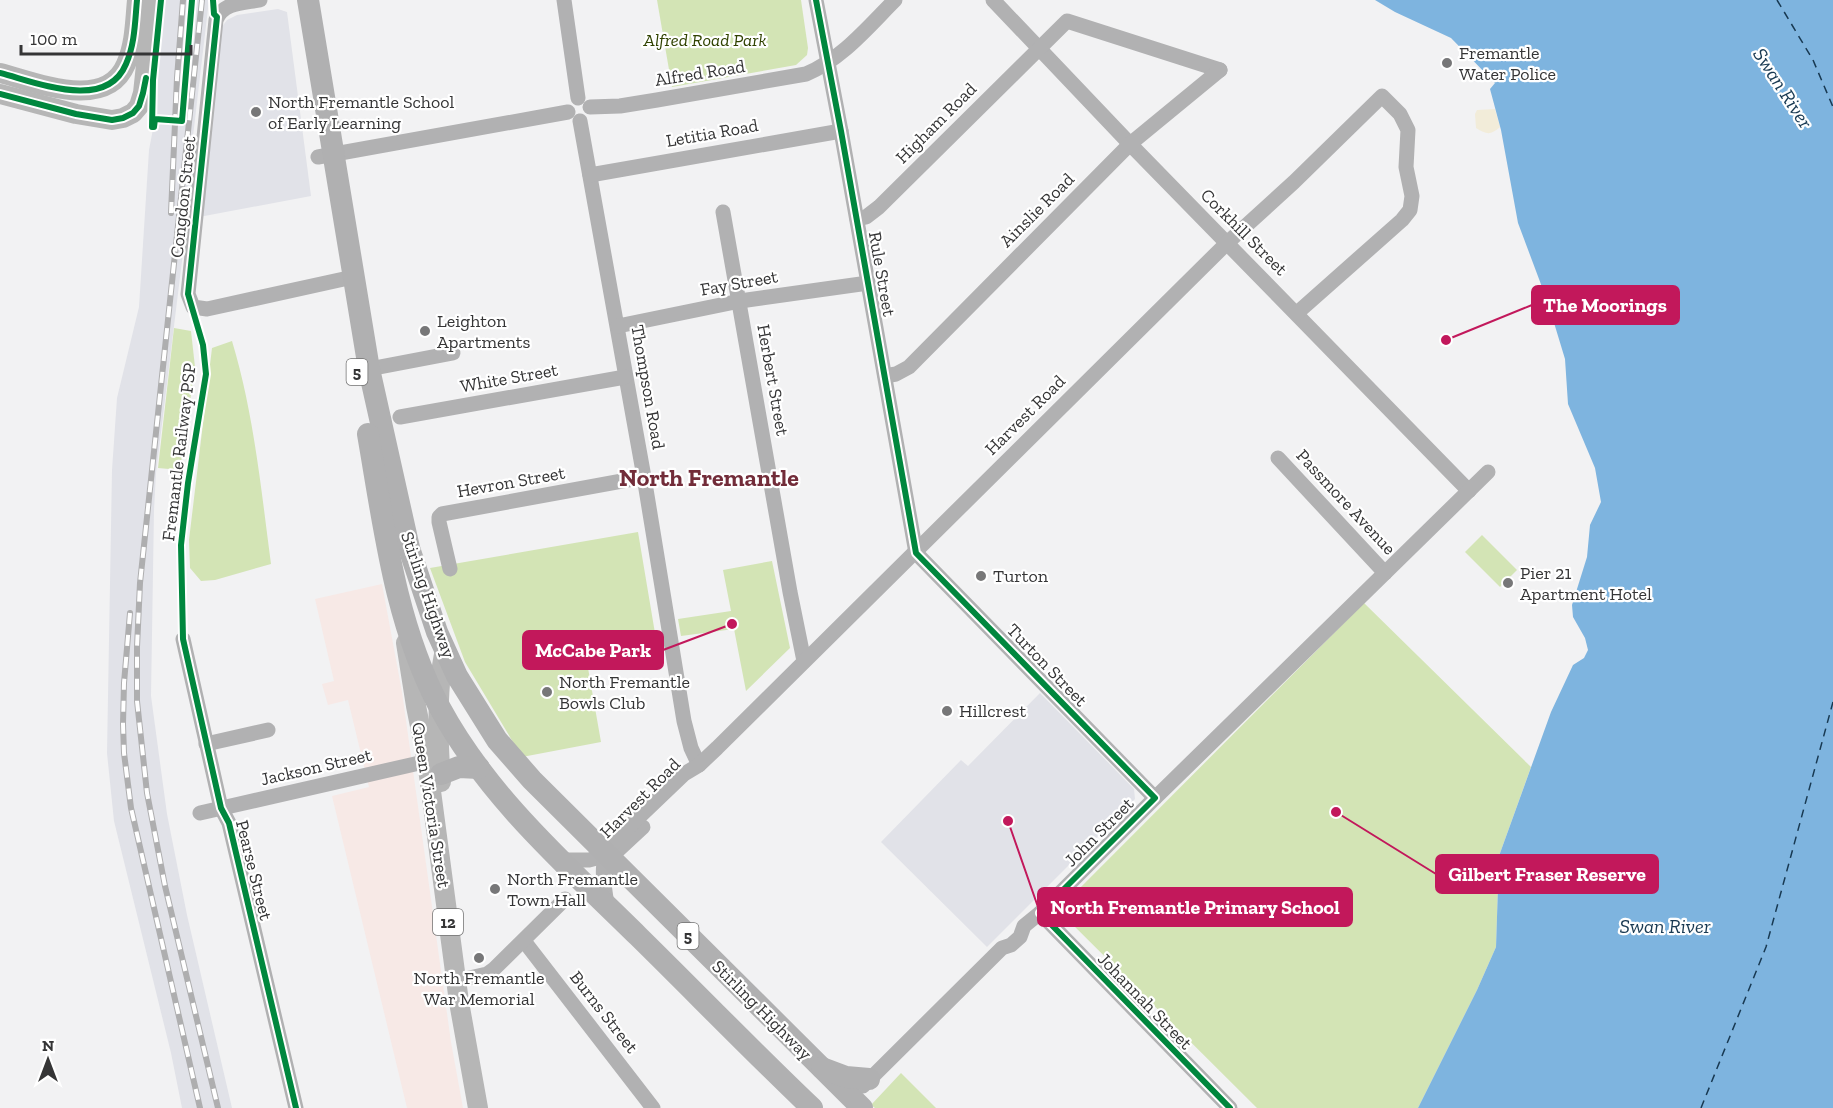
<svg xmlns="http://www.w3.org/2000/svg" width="1833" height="1108" viewBox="0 0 1833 1108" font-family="'Zilla Slab',serif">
  <rect width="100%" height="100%" fill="#f2f2f3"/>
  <polygon fill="#f7e9e6" points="382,584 402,692 451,1042 463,1108 407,1108 332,796 369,787 348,700 328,705 322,684 334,681 315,599"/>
  <g fill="#e1e2e8">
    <polygon points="164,0 209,0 190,162 193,171 156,473 154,510 151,696 167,814 187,915 232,1108 182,1108 171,1053 114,821 107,753 112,470 117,398 139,307 149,150 153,129"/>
    <polygon points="278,9 287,12 311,196 199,217 221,28 227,20 237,15"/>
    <polygon points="1040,693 1134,789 1135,799 987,947 881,842 961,760 968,766"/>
  </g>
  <g fill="#d3e4b5">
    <polygon points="657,0 801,0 808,48 807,55 796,65 672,87"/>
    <polygon points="174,328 191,331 195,367 180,470 158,468"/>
    <path d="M232 341C254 414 261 489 271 564L215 580 201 581 190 568 189 540 212 348Z"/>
    <polygon points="638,532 659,657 588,668 601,742 522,757 465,662 430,568"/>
    <polygon points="1482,535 1517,570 1500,587 1465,552"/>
    <polygon points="772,561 790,648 746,691 734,629 681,636 678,619 731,611 723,570"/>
    <polygon points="1364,603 1531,767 1499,856 1496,947 1477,990 1418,1108 1257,1108 1058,910"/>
    <polygon points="901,1073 936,1108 875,1108 871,1105"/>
  </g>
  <path fill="#f2ecd9" d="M1495 109 1500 127C1491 135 1487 135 1476 128L1475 114 1477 110Z"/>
  <polygon fill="#7eb4df" points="1375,0 1833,0 1833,1108 1418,1108 1477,990 1496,947 1499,856 1551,712 1573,665 1584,658 1588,650 1585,638 1573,617 1572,605 1587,557 1590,525 1601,502 1595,468 1568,404 1565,359 1548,303 1518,223 1501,130 1490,89 1495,83 1451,38 1395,12"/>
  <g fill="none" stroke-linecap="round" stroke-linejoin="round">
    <g stroke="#183952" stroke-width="1.5" stroke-dasharray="8 6" stroke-linecap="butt">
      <polyline points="1777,0 1813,60 1833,107"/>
      <polyline points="1701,1108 1766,947 1833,702"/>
    </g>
    <g stroke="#b1b1b2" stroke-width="15">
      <path d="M260 0C244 3 223 2 216 20L188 294 193 307 207 309 353 277"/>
      <polyline points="564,0 578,98"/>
      <polyline points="816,0 841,131 916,553"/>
      <polyline points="993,0 1130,144 1469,491"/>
      <path d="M590 107 620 106 657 100 806 74C842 59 868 27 895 0"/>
      <polyline points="580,121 644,477 684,721 691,748 699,765"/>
      <polyline points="318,157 568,112"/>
      <polyline points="590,175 841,131"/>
      <polyline points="723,212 790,592 804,661"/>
      <polyline points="857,219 866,217 879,207 1067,21 1220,70"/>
      <polyline points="618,326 740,301 868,283"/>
      <polyline points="369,369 453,353"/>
      <polyline points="885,376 896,374 909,367 1130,144 1220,70"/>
      <polyline points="400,417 625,377"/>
      <polyline points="1278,458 1385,573"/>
      <polyline points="916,553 1155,798"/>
      <polyline points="450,569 439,522 439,517 442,514 644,477"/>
      <polyline points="183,639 221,808 229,823 296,1108"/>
      <polyline points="206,744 268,730"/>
      <polyline points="200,813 437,759"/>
      <polyline points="560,860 589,860 615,853 643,827"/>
      <path d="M607 906C604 879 597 863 616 839L684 774 699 765 717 748 1227 243 1294 182 1382 96 1400 114 1408 130 1406 167 1412 196 1410 210 1402 220 1297 313"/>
      <polyline points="1040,913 1230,1108"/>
      <polyline points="524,941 653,1108"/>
      <polyline points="456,981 487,974 494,969 565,899"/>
      <polyline points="863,1086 1002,948 1011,945 1020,937 1024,926 1040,913 1155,798 1488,472"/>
    </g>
    <g stroke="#b6b6b6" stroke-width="20">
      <path d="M0 73C36 82 106 112 126 64 135 44 135 21 137 0"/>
      <polyline points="0,94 76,114 112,120 123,118 133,113 139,106 143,93 153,0"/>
      <polyline points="406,643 416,706 427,761 459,1002 478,1108"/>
      <path d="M441 782C438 742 436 689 445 650"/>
    </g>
    <g stroke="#b0b0b1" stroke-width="22">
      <polyline points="308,0 369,369 409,548 437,632 457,676 497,740 532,780 862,1108"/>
      <path d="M368 434C384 526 395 624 440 708 488 797 567 866 638 936 696 993 753 1052 812 1108"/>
      <polyline points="441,774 459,767 479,768"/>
      <polyline points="822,1068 846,1077 869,1079"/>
    </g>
    <g stroke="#aeaeaf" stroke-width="6">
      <g id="rail">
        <polyline points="202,0 140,583 137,647 137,701 147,793 165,886 218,1108"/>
        <polyline points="171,213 177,78 183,0"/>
        <polyline points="130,613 124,683 123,724 124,753 131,808 200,1108"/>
      </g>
    </g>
    <use href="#rail" stroke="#fff" stroke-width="4" stroke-dasharray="11" stroke-linecap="butt"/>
    <g stroke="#fff" stroke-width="10">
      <g id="cycleway">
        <polyline points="161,0 153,80 152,127 154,127 155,119 182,121 192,0"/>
        <polyline points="213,0 214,14 217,17 188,294 203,345 206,374 188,483 181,545 183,639 221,808 229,823 296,1108"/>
        <polyline points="816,0 841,131 916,553 1155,798 1040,913 1230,1108"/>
        <path d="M0 73C36 82 106 112 126 64 135 44 135 21 137 0"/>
        <polyline points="0,94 76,114 112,120 123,118 133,113 139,106 143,93 146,78"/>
      </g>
    </g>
    <use href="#cycleway" stroke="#00873e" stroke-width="6"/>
  </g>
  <g fill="#777778" stroke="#fff" stroke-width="2">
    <circle cx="1447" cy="63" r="6"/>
    <circle cx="256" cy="112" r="6"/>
    <circle cx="425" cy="331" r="6"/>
    <circle cx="981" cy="576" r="6"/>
    <circle cx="1508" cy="583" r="6"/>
    <circle cx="547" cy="692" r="6"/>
    <circle cx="947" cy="711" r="6"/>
    <circle cx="495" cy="889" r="6"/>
    <circle cx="479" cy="958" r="6"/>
  </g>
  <g text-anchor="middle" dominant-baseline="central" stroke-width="4.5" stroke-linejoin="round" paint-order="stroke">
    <g fill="#fff" stroke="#727272" stroke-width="1.5">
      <rect x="346.5" y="359" width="21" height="26" rx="4.5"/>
      <rect x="433" y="909" width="30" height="26" rx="4.5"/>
      <rect x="677.5" y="923" width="21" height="26" rx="4.5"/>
    </g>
    <g font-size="16" font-weight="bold" fill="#353536">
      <text x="357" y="372">5</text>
      <text x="448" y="922">12</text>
      <text x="688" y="936">5</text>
    </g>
    <g font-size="18" font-style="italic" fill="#304200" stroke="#fff">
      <text x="705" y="40">Alfred Road Park</text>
    </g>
    <g font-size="18" fill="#353536" stroke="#fff" text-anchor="start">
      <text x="1459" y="53">Fremantle<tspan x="1459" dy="21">Water Police</tspan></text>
      <text x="268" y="102">North Fremantle School<tspan x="268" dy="21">of Early Learning</tspan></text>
      <text x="437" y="321">Leighton<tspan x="437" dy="21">Apartments</tspan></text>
      <text x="1520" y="573">Pier 21<tspan x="1520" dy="21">Apartment Hotel</tspan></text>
      <text x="993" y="576">Turton</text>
      <text x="559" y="682">North Fremantle<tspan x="559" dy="21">Bowls Club</tspan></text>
      <text x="959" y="711">Hillcrest</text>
      <text x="507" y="879">North Fremantle<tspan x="507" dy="21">Town Hall</tspan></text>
      <text x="479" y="978" text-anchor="middle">North Fremantle<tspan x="479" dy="21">War Memorial</tspan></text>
    </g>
    <g font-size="18" fill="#353536" stroke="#fff">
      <text transform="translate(700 73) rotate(-9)">Alfred Road</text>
      <text transform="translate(936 123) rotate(-45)">Higham Road</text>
      <text transform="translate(712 133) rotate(-10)">Letitia Road</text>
      <text transform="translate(183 197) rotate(-84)">Congdon Street</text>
      <text transform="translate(1037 210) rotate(-45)">Ainslie Road</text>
      <text transform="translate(1244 232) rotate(45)">Corkhill Street</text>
      <text transform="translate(882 274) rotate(80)">Rule Street</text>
      <text transform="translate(739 283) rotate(-10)">Fay Street</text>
      <text transform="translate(509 378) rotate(-10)">White Street</text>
      <text transform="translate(773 380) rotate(80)">Herbert Street</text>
      <text transform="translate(648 387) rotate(80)">Thompson Road</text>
      <text transform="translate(1025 415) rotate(-45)">Harvest Road</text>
      <text transform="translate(179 452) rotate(-83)">Fremantle Railway PSP</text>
      <text transform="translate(511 482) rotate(-10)">Hevron Street</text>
      <text transform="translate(1346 502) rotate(47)">Passmore Avenue</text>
      <text transform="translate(428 595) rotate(71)">Stirling Highway</text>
      <text transform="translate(1047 665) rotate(46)">Turton Street</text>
      <text transform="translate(316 767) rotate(-13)">Jackson Street</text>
      <text transform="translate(640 798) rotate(-45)">Harvest Road</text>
      <text transform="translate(431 805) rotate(81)">Queen Victoria Street</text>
      <text transform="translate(1099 832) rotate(-45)">John Street</text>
      <text transform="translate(254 870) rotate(76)">Pearse Street</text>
      <text transform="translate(1145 1001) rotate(46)">Johannah Street</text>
      <text transform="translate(762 1010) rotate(45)">Stirling Highway</text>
      <text transform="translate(604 1012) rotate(52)">Burns Street</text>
    </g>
    <g font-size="20" font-style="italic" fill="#183952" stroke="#fff">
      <text transform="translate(1783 88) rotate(57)">Swan River</text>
      <text x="1665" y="926">Swan River</text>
    </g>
    <g font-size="24" font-weight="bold" fill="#722c39" stroke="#fff">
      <text x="709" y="477">North Fremantle</text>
    </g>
  </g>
  <path fill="none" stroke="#c2185b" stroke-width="2" d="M1446 340L1532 305M732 624L663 650M1336 812L1436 874M1008 821L1038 907"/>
  <g fill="#c2185b" stroke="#fff" stroke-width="2">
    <circle cx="1446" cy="340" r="6"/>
    <circle cx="732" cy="624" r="6"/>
    <circle cx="1336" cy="812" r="6"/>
    <circle cx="1008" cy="821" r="6"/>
  </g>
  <g fill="#c2185b" stroke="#c2185b" stroke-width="2">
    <rect x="1532" y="286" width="147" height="38" rx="6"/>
    <rect x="523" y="631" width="140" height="38" rx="6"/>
    <rect x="1436" y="855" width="222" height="38" rx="6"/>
    <rect x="1038" y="888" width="314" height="38" rx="6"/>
  </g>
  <g font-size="20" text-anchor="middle" font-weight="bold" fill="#fff">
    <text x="1605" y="312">The Moorings</text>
    <text x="593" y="657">McCabe Park</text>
    <text x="1547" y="881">Gilbert Fraser Reserve</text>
    <text x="1195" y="914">North Fremantle Primary School</text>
  </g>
  <g transform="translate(48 1060)" stroke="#ffffff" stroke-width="4.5" paint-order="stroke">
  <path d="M0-4.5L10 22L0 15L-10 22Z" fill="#353536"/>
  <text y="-9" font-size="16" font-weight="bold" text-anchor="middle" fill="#353536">N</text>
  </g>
  <path d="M21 45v9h170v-9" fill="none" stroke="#353536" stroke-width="3"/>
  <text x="30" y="45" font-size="18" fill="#353536" stroke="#ffffff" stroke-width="4.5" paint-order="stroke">100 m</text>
</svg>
